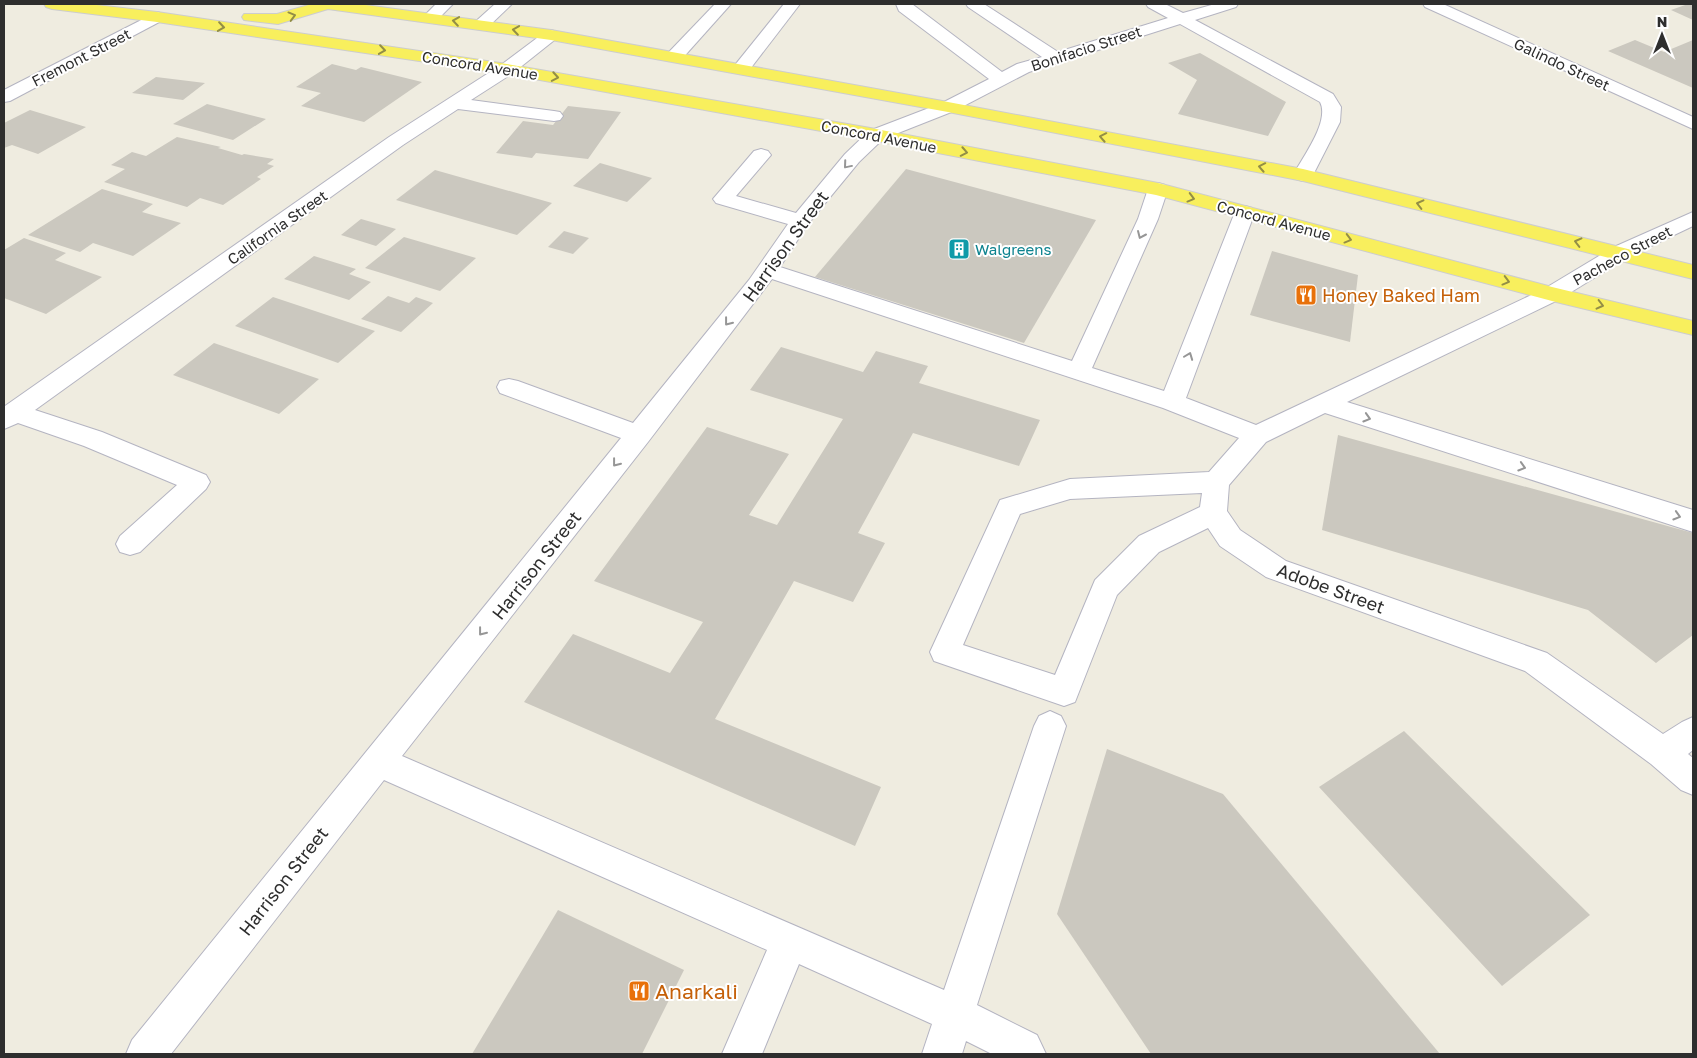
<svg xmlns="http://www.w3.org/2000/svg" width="1697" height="1058" viewBox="0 0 1697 1058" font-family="'Golos Text',sans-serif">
  <rect width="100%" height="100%" fill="#efece0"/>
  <g fill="#cbc8bf">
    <polygon points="1688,4 1693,4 1693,20 1671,10"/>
    <polygon points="1635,40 1664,52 1693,40 1693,88 1608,51"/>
    <polygon points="1200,53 1286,102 1268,136 1178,114 1197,80 1168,63"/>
    <polygon points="332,64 356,70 361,67 422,82 364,122 301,106 321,93 296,87"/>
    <polygon points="156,77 205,83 183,100 132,93"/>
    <polygon points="207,104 266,119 233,140 173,124"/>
    <polygon points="568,106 621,112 588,159 536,153 532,158 496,153 523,121 553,125"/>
    <polygon points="30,110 86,127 38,154 12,145 4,148 4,123"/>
    <polygon points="177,137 221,147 218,148 242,155 244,154 274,159 267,164 274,166 257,177 261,179 223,205 200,198 187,207 104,182 125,169 111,165 132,152 146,156"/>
    <polygon points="600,163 652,178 627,202 573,186"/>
    <polygon points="906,169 1096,220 1024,343 815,277"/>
    <polygon points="435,170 552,203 517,235 396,200"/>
    <polygon points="102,189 153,204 142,212 181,223 133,256 93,243 80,252 28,235"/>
    <polygon points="361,219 396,229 376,246 341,235"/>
    <polygon points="564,231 589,238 573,254 548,247"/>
    <polygon points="404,237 476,258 440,291 365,268"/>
    <polygon points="24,238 66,253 55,260 102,277 46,314 4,298 4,250"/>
    <polygon points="1272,251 1358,275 1350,342 1250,315"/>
    <polygon points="314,256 356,269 349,274 371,282 349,300 284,279"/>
    <polygon points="388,296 409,303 416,297 433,303 401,332 361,319"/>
    <polygon points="273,297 375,331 338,363 235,326"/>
    <polygon points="214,343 319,379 279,414 173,375"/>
    <polygon points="781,347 863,372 876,351 928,366 919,383 1040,420 1019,466 913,433 858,533 885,543 853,602 794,581 715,719 881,787 855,846 524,702 573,634 670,673 703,622 594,581 707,427 789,454 749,515 777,525 843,419 750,390"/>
    <polygon points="1338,435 1693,533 1693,635 1656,663 1588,610 1322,530"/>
    <polygon points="1404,731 1590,915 1502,986 1319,787"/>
    <polygon points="1107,749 1223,794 1440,1054 1151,1054 1057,914"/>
    <polygon points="558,910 684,970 642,1054 472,1054"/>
  </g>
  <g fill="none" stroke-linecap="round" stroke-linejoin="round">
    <g stroke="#b4b4c1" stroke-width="2">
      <g id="minor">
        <polygon points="436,4 453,4 436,21 424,21 422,18"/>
        <polygon points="495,4 512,4 487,28 475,28 473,25 475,22"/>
        <polygon points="715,4 731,4 680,61 668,61 666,57 668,53"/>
        <polygon points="784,4 800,4 747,73 735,73 732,69 735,65"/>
        <path d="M896 4H912L1002 72 1017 64 1042 57 968 7 966 4H984L1058 52 1168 18 1148 7 1146 4H1165L1183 13 1215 4H1238L1236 7 1195 20 1333 94 1341 107 1340 122 1313 175 1310 179 1303 181 1296 179 1293 175C1303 157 1330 121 1320 102L1180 24 1029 72 954 111 883 139 859 162 808 224 780 267 1072 361 1138 219 1148 189 1151 185 1158 183 1165 185 1168 189 1158 219 1092 368 1164 391 1235 212 1238 208 1245 206 1252 208 1255 212 1186 398 1256 425 1544 289 1614 247 1693 212V226L1628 257 1560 299 1347 402 1693 510V532L1325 413 1266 442 1229 485 1227 511 1240 530 1286 561 1547 653 1663 734 1682 722 1693 717V750L1688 754 1693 758V795L1681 790 1651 764 1525 671 1266 577 1220 546 1208 528 1159 552 1117 595 1075 702 1064 706 934 661 930 652 1000 500 1070 479 1209 472 1239 438 1163 408 772 279 648 442 402 756 944 990 1034 726 1039 716 1050 711 1061 716 1066 726 977 1005 1037 1035 1046 1054H992L966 1041 962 1054H922L932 1024 799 964 762 1054H722L767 950 384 780 171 1054H126L132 1040 621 438 500 393 497 387 500 381 509 379 518 381 633 423 749 280 788 224 716 203 713 199 754 151 761 149 768 151 771 155 736 196 796 213 845 154 869 131 942 103 989 79 899 11ZM1202 493 1200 507 1139 536 1095 580 1055 675 963 645 1020 514 1070 499Z"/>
        <polygon points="1423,4 1443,4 1693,117 1693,129 1425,7"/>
        <polygon points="157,12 163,14 165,17 163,20 10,101 4,102 4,90"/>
        <polygon points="551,30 557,32 559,35 557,38 513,73 471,100 554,111 560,112 563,116 560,120 554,121 458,109 403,145 35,410 102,432 206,475 210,482 206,489 140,552 130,555 120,552 116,544 120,536 177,485 84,446 18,423 4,429 5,406 389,137 501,65 545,32"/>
      </g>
    </g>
    <g stroke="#cdcdcd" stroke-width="2">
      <g id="major">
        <polygon points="44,4 88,4 157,12 507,64 876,129 1158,183 1552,287 1693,321 1693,335 1552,301 1156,195 876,141 507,74 157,22 52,9 46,7"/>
        <polygon points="312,4 358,4 551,30 948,102 1303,169 1693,265 1693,279 1303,181 948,112 551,40 328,9 278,24 244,20 242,17 244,14 277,14"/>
      </g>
    </g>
    <use href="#minor" fill="#fff" fill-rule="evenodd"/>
    <use href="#major" fill="#f8ef5d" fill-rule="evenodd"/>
  </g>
  <defs><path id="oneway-chevron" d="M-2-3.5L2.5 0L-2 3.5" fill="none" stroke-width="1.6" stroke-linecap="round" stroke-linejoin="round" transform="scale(1.25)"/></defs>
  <g stroke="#938e46">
    <use href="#oneway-chevron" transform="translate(292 16) rotate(-15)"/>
    <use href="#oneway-chevron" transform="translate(456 21) rotate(-172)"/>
    <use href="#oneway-chevron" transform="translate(221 27) rotate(8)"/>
    <use href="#oneway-chevron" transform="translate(516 30) rotate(-172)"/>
    <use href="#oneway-chevron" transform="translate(382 50) rotate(8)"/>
    <use href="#oneway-chevron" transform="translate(555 77) rotate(10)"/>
    <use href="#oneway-chevron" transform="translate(1103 137) rotate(-169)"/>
    <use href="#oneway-chevron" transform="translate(964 152) rotate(11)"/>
    <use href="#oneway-chevron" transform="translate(1262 167) rotate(-169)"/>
    <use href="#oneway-chevron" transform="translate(1191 198) rotate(15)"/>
    <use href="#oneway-chevron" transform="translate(1420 204) rotate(-166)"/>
    <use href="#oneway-chevron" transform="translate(1348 239) rotate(15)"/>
    <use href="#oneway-chevron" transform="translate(1578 242) rotate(-166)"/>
    <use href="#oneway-chevron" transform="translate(1506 281) rotate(15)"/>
    <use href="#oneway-chevron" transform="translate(1600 305) rotate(14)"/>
  </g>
  <g stroke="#969696">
    <use href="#oneway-chevron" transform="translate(847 165) rotate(130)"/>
    <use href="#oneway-chevron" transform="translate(1141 235) rotate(114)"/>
    <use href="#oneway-chevron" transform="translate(728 322) rotate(128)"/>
    <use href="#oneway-chevron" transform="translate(1189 356) rotate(-69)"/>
    <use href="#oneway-chevron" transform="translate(1367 418) rotate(17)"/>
    <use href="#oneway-chevron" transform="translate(616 463) rotate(128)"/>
    <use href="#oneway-chevron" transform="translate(1522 467) rotate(17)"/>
    <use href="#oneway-chevron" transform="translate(1677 516) rotate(17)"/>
    <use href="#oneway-chevron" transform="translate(482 632) rotate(128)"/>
  </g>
  <defs>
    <g id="building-square" transform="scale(1.125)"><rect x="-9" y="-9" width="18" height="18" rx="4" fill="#0f9aa8" stroke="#fff"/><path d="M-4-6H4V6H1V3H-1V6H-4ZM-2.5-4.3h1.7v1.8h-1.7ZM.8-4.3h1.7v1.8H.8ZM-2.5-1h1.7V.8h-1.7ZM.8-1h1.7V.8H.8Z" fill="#fff"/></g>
    <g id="restaurant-square" transform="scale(1.125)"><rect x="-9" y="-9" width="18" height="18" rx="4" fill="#e8710a" stroke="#fff"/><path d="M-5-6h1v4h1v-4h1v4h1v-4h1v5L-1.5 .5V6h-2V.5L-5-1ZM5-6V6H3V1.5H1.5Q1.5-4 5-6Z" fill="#fff"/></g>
  </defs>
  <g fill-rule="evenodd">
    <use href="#building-square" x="959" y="249"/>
    <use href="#restaurant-square" x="1306" y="295"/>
    <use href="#restaurant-square" x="639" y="991"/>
  </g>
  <g text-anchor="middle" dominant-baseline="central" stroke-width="4" stroke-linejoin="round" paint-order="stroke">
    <g font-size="15" fill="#2e2e2e" stroke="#fff">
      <text transform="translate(1086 48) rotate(-18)">Bonifacio Street</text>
      <text transform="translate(81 57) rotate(-27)">Fremont Street</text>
      <text transform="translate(1562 64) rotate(25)">Galindo Street</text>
      <text transform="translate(480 65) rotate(9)">Concord Avenue</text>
      <text transform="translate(879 136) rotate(11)">Concord Avenue</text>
      <text transform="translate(1274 220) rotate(15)">Concord Avenue</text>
      <text transform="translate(277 227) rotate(-35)">California Street</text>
      <text transform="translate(1622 255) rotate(-28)">Pacheco Street</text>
    </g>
    <g font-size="15" fill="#0d838f" stroke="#fff" text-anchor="start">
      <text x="975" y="249">Walgreens</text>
    </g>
    <g font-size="18" fill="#2e2e2e" stroke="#fff">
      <text transform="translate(785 246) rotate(-54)">Harrison Street</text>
      <text transform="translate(536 565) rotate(-52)">Harrison Street</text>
      <text transform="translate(1331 588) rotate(20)">Adobe Street</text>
      <text transform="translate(283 881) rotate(-52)">Harrison Street</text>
    </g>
    <g font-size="18" fill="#c56008" stroke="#fff" text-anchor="start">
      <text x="1322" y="295">Honey Baked Ham</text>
    </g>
    <g font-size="21" fill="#c56008" stroke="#fff" text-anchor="start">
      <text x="655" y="991">Anarkali</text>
    </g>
  </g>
  <rect width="1697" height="1058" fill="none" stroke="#2e2e2e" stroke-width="10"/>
  <g transform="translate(1662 35)" stroke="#ffffff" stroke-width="4" paint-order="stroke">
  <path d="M0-4L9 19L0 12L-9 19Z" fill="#2e2e2e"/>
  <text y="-8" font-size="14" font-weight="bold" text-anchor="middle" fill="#2e2e2e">N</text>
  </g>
</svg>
